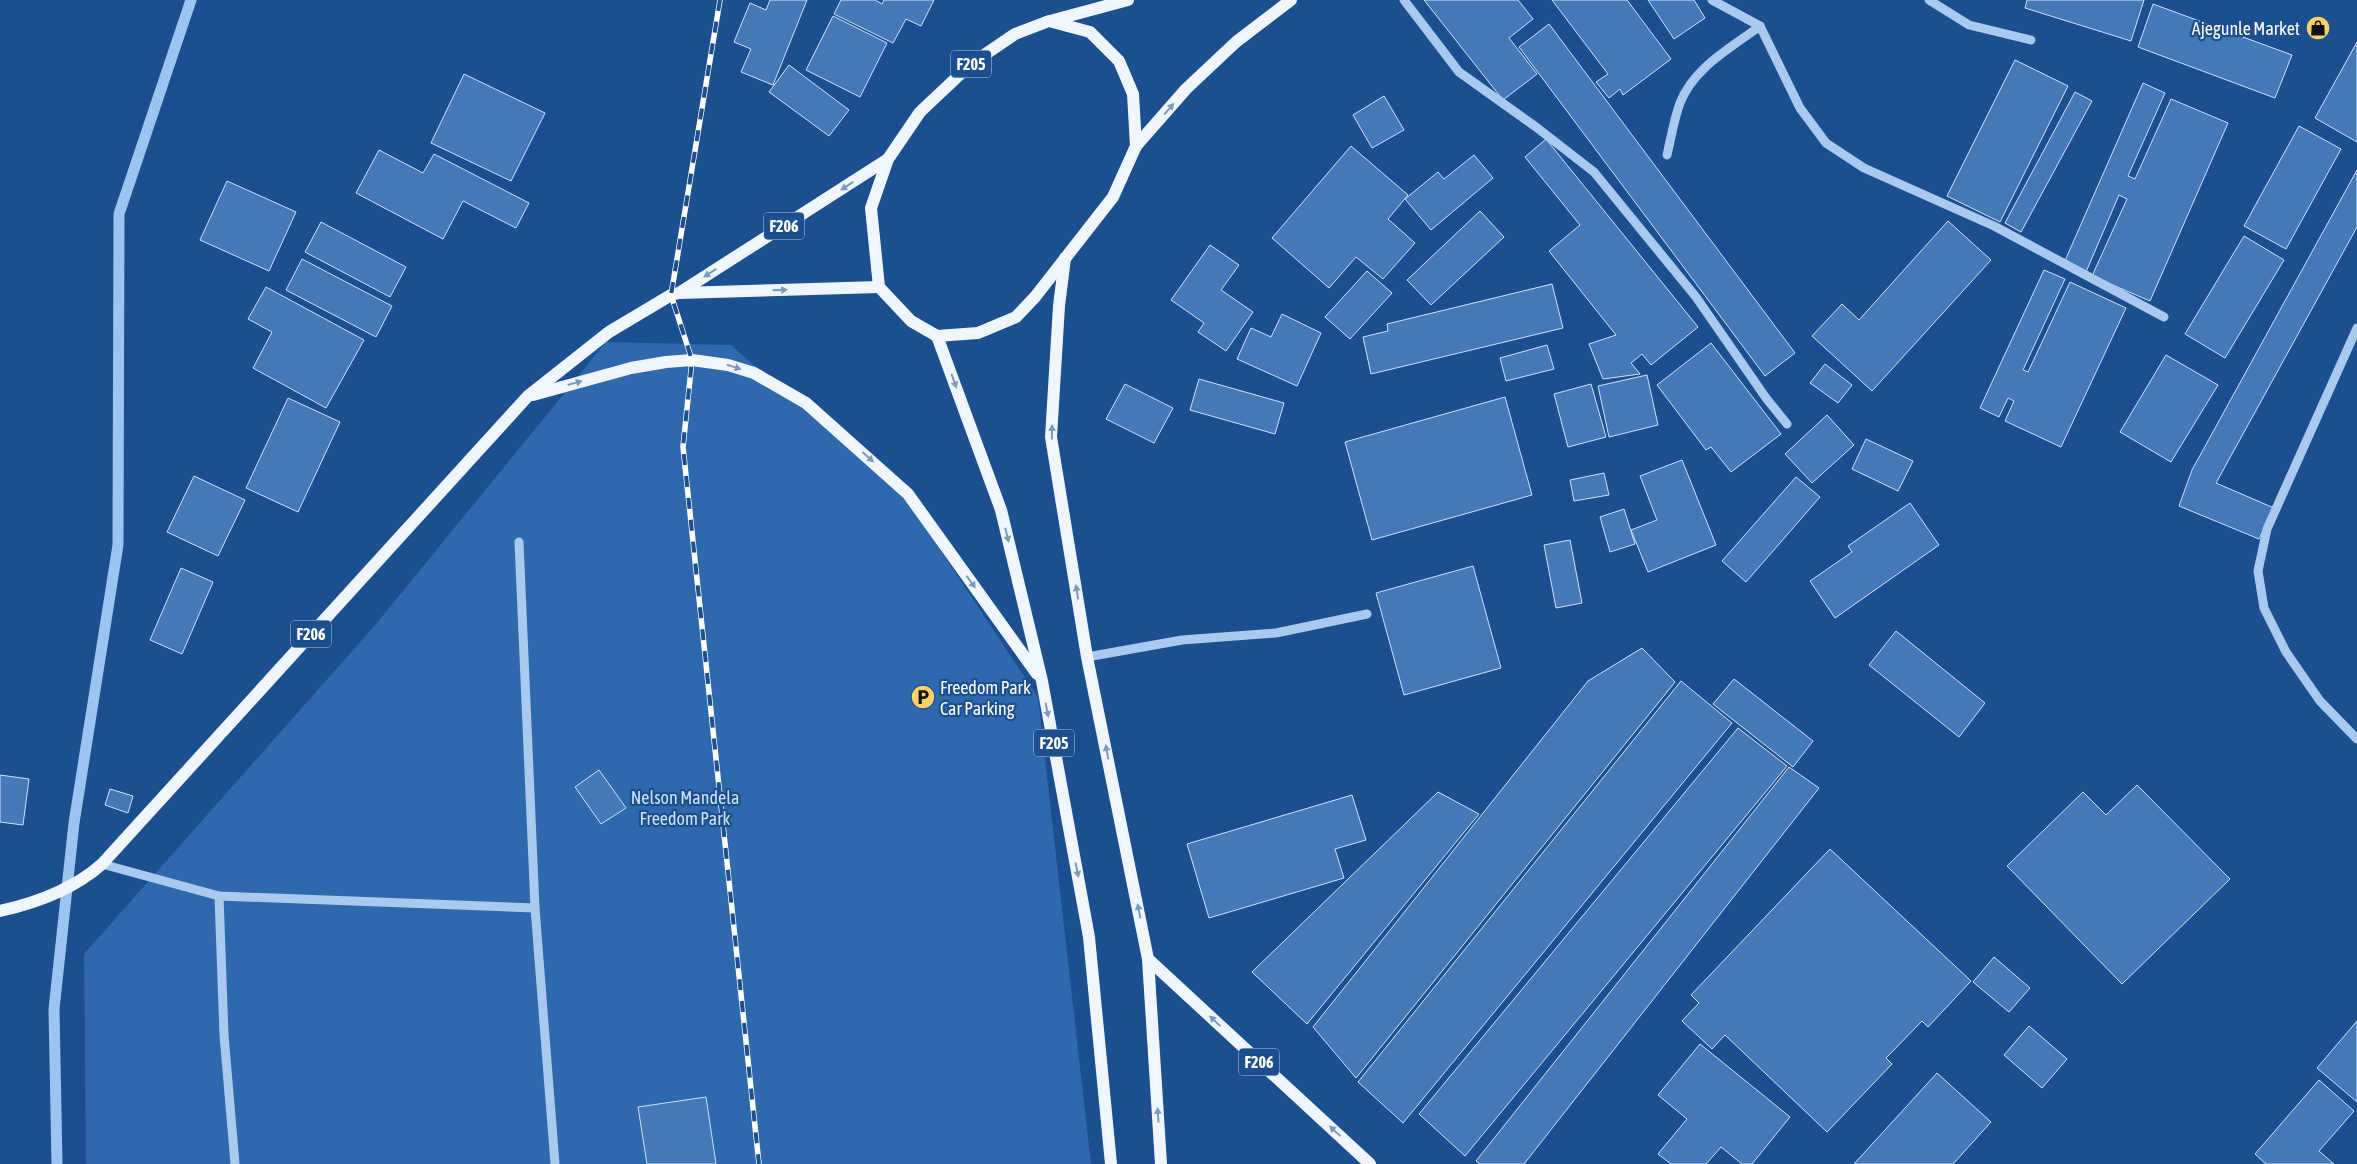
<svg xmlns="http://www.w3.org/2000/svg" width="2357" height="1164" viewBox="0 0 2357 1164" font-family="'Asap Condensed',sans-serif">
  <rect width="100%" height="100%" fill="#1b4f8f"/>
  <polygon fill="#2e69ad" points="606,342 731,345 905,497 1038,697 1091,1164 86,1164 84,954 376,624"/>
  <g fill="none" stroke-linecap="round" stroke-linejoin="round">
    <polyline stroke="#9cc4f0" stroke-width="11" points="57,1164 54,1009 74,823 118,545 119,214 191,0"/>
  </g>
  <g fill="#4478b7" stroke="#cfe3fa">
    <polygon points="770,0 807,0 773,85 741,72 751,49 734,42 750,3 766,10"/>
    <polygon points="841,0 875,0 882,4 884,0 934,0 921,26 906,19 893,43 834,14"/>
    <polygon points="1424,0 1518,0 1533,19 1509,38 1537,74 1503,100"/>
    <polygon points="1552,0 1627,0 1671,59 1623,95 1620,89 1609,98 1596,82 1608,74"/>
    <polygon points="1648,0 1694,0 1705,18 1674,39"/>
    <polygon points="2027,0 2144,0 2131,41 2025,8"/>
    <polygon points="2153,4 2292,55 2275,98 2138,47"/>
    <polygon points="833,16 887,43 860,97 806,70"/>
    <polygon points="1549,24 1795,353 1765,376 1519,47"/>
    <polygon points="2357,42 2357,142 2315,118"/>
    <polygon points="2015,60 2068,86 2000,222 1947,196"/>
    <polygon points="789,65 849,110 829,136 769,92"/>
    <polygon points="464,74 545,113 511,181 431,143"/>
    <polygon points="2143,83 2165,93 2128,176 2135,179 2171,99 2228,123 2150,301 2092,276 2127,199 2119,195 2086,272 2064,263"/>
    <polygon points="2075,92 2092,101 2021,232 2005,223"/>
    <polygon points="1384,96 1404,130 1372,148 1353,115"/>
    <polygon points="2299,126 2341,149 2286,249 2244,226"/>
    <polygon points="1546,139 1698,327 1651,365 1642,354 1631,363 1640,374 1603,379 1589,344 1616,335 1549,251 1580,225 1525,157"/>
    <polygon points="1351,146 1408,195 1388,219 1415,243 1383,279 1356,257 1329,288 1272,238"/>
    <polygon points="379,150 423,173 434,154 529,203 516,228 463,201 443,239 356,193"/>
    <polygon points="1474,155 1493,178 1431,230 1405,199 1438,172 1444,179"/>
    <polygon points="2357,170 2357,227 2216,483 2274,508 2259,539 2179,506 2192,470"/>
    <polygon points="227,181 296,212 269,271 200,240"/>
    <polygon points="1480,211 1504,237 1431,305 1407,280"/>
    <polygon points="1948,221 1991,260 1872,391 1812,336 1842,304 1859,320"/>
    <polygon points="321,222 406,267 390,297 305,252"/>
    <polygon points="2244,236 2284,260 2225,358 2185,334"/>
    <polygon points="1210,245 1239,265 1221,290 1253,312 1226,351 1198,332 1204,323 1171,300"/>
    <polygon points="302,259 392,306 376,337 286,290"/>
    <polygon points="2044,270 2065,279 2023,370 2028,372 2070,282 2126,308 2061,447 2005,421 2014,401 2008,398 1999,417 1980,408"/>
    <polygon points="1367,271 1392,293 1350,339 1325,317"/>
    <polygon points="1552,284 1563,328 1371,374 1363,337 1388,331 1387,324"/>
    <polygon points="266,287 364,340 326,408 253,368 272,332 248,319"/>
    <polygon points="1282,314 1321,333 1297,386 1237,359 1251,328 1271,337"/>
    <polygon points="1711,343 1781,434 1731,472 1711,447 1706,450 1657,385"/>
    <polygon points="1547,345 1554,369 1506,381 1500,358"/>
    <polygon points="2166,355 2218,385 2171,462 2120,432"/>
    <polygon points="1825,364 1852,385 1838,403 1810,383"/>
    <polygon points="1647,375 1658,425 1609,437 1598,386"/>
    <polygon points="1199,379 1284,403 1275,434 1190,410"/>
    <polygon points="1125,384 1173,408 1154,443 1106,419"/>
    <polygon points="1591,384 1606,437 1568,447 1554,394"/>
    <polygon points="1505,397 1532,495 1372,540 1345,442"/>
    <polygon points="288,398 340,422 298,512 246,488"/>
    <polygon points="1827,415 1854,445 1812,483 1785,454"/>
    <polygon points="1866,439 1913,461 1898,491 1852,469"/>
    <polygon points="1682,460 1716,545 1648,572 1631,530 1657,520 1640,476"/>
    <polygon points="1604,473 1609,495 1574,501 1570,480"/>
    <polygon points="194,476 245,500 218,556 167,532"/>
    <polygon points="1796,477 1820,497 1746,582 1722,561"/>
    <polygon points="1910,503 1939,545 1835,618 1810,581 1852,552 1848,546"/>
    <polygon points="1624,509 1635,544 1610,552 1600,517"/>
    <polygon points="1570,540 1582,603 1556,608 1544,545"/>
    <polygon points="1473,566 1501,668 1404,695 1376,593"/>
    <polygon points="181,568 213,582 182,654 150,640"/>
    <polygon points="1896,631 1985,703 1959,737 1869,665"/>
    <polygon points="1642,648 1675,682 1356,1078 1313,1027 1588,681"/>
    <polygon points="1734,679 1813,741 1793,767 1713,704"/>
    <polygon points="1681,681 1732,723 1403,1123 1358,1082"/>
    <polygon points="1738,728 1787,766 1465,1156 1419,1114"/>
    <polygon points="1789,767 1819,788 1524,1164 1480,1164 1476,1161"/>
    <polygon points="599,770 626,808 601,824 575,787"/>
    <polygon points="0,775 29,779 23,825 0,822"/>
    <polygon points="2137,785 2230,879 2122,984 2007,866 2083,792 2106,815"/>
    <polygon points="110,789 133,796 128,813 105,805"/>
    <polygon points="1438,792 1479,814 1307,1024 1252,972"/>
    <polygon points="1352,795 1366,840 1335,849 1344,878 1209,918 1187,844"/>
    <polygon points="1830,849 1971,981 1928,1027 1922,1021 1886,1058 1892,1064 1827,1132 1725,1035 1712,1049 1682,1021 1699,1003 1691,995"/>
    <polygon points="1994,957 2030,988 2009,1012 1973,982"/>
    <polygon points="2357,1021 2357,1102 2317,1068"/>
    <polygon points="2029,1026 2067,1059 2042,1088 2004,1055"/>
    <polygon points="1700,1044 1790,1117 1752,1164 1742,1164 1721,1147 1706,1164 1671,1164 1658,1154 1687,1119 1658,1095"/>
    <polygon points="1937,1073 1991,1122 1953,1164 1854,1164"/>
    <polygon points="2319,1080 2354,1111 2319,1151 2334,1164 2266,1164 2255,1154"/>
    <polygon points="706,1097 716,1164 647,1164 638,1107"/>
  </g>
  <g fill="none" stroke-linecap="round" stroke-linejoin="round">
    <g stroke="#a9c9ee" stroke-width="9">
      <polyline points="1404,0 1459,72 1536,127 1594,172 1696,297 1766,398 1787,424"/>
      <polyline points="1712,0 1760,26 1800,108 1826,143 1864,168 1994,226 2164,317"/>
      <polyline points="1929,0 1969,25 2031,40"/>
      <path d="M1667 155C1671 138 1674 119 1680 103 1694 67 1731 48 1760 26"/>
      <polyline points="2357,328 2267,529 2258,571 2264,608 2286,652 2320,701 2357,739"/>
      <polyline points="519,542 535,908 555,1164"/>
      <polyline points="1087,657 1182,640 1276,633 1367,614"/>
      <polyline points="102,864 219,896 535,908"/>
      <polyline points="219,896 224,1035 235,1164"/>
    </g>
    <g stroke="#f0f6ff" stroke-width="12">
      <polygon points="1049,21 1090,32 1119,61 1133,94 1136,146 1113,197 1035,297 1016,317 978,333 937,336 911,321 879,287 871,208 888,159 920,112 971,64 1015,34"/>
      <polyline points="1050,21 1128,0"/>
      <polyline points="1136,146 1186,89 1236,42 1291,0"/>
      <polyline points="1065,258 1059,306 1051,437 1087,657 1148,959 1161,1164"/>
      <polyline points="679,293 888,159"/>
      <polyline points="937,336 1001,510 1042,681 1089,937 1111,1164"/>
      <polyline points="533,395 631,368 666,362 692,360 728,365 754,373 806,403 908,494 1037,674"/>
      <path d="M0 911C36 903 74 889 102 864L528 396 609 332 671 295 679 293 879 287"/>
      <polyline points="1148,959 1370,1164"/>
    </g>
    <g stroke="#fff" stroke-width="5.5">
      <polyline id="rail" points="720,0 671,295 692,360 683,447 759,1164"/>
    </g>
    <use href="#rail" stroke="#1b4f8f" stroke-width="4" stroke-dasharray="11" stroke-linecap="butt"/>
  </g>
  <defs><path id="oneway-solid" d="M-6-.8H1V-3.2L6.5 0L1 3.2V.8H-6Z" transform="scale(1.25)"/></defs>
  <g fill="#7b9ac1">
    <use href="#oneway-solid" transform="translate(1169 109) rotate(-49)"/>
    <use href="#oneway-solid" transform="translate(847 186) rotate(147)"/>
    <use href="#oneway-solid" transform="translate(710 273) rotate(147)"/>
    <use href="#oneway-solid" transform="translate(780 290) rotate(-2)"/>
    <use href="#oneway-solid" transform="translate(734 367) rotate(17)"/>
    <use href="#oneway-solid" transform="translate(954 381) rotate(70)"/>
    <use href="#oneway-solid" transform="translate(575 383) rotate(-16)"/>
    <use href="#oneway-solid" transform="translate(1052 432) rotate(-89)"/>
    <use href="#oneway-solid" transform="translate(868 457) rotate(42)"/>
    <use href="#oneway-solid" transform="translate(1007 535) rotate(76)"/>
    <use href="#oneway-solid" transform="translate(971 582) rotate(54)"/>
    <use href="#oneway-solid" transform="translate(1077 592) rotate(-99)"/>
    <use href="#oneway-solid" transform="translate(1047 710) rotate(79)"/>
    <use href="#oneway-solid" transform="translate(1107 752) rotate(-101)"/>
    <use href="#oneway-solid" transform="translate(1077 870) rotate(79)"/>
    <use href="#oneway-solid" transform="translate(1139 911) rotate(-101)"/>
    <use href="#oneway-solid" transform="translate(1215 1021) rotate(-137)"/>
    <use href="#oneway-solid" transform="translate(1158 1115) rotate(-94)"/>
    <use href="#oneway-solid" transform="translate(1335 1131) rotate(-137)"/>
  </g>
  <defs>
    <g id="shop-disc" transform="scale(1.25)"><circle r="9.5" fill="#ffd166" stroke="#1b4f8f"/><path d="M-5-2.5h2.3a2.7 3.5 0 0 1 5.4 0H5L5.5 6h-11ZM-1.5-2.5h3a1.5 2.3 0 0 0-3 0Z" fill="#111"/></g>
    <g id="parking-disc" transform="scale(1.25)"><circle r="9.5" fill="#ffd166" stroke="#1b4f8f"/><path d="M-3.5-5.5H1a3.5 3.5 0 0 1 0 7H-1V5.5H-3.5ZM-1-3.4V-.6H.8a1.4 1.4 0 0 0 0-2.8Z" fill="#111"/></g>
  </defs>
  <g fill-rule="evenodd">
    <use href="#shop-disc" x="2318" y="28"/>
    <use href="#parking-disc" x="923" y="697"/>
  </g>
  <g text-anchor="middle" dominant-baseline="central" stroke-width="4.5" stroke-linejoin="round" paint-order="stroke">
    <g fill="#1b4f8f" stroke="#bbcadd" stroke-width="1">
      <rect x="951" y="50.5" width="40" height="27" rx="4"/>
      <rect x="764" y="212.5" width="40" height="27" rx="4"/>
      <rect x="291" y="620.5" width="40" height="27" rx="4"/>
      <rect x="1034" y="729.5" width="40" height="27" rx="4"/>
      <rect x="1239" y="1048.5" width="40" height="27" rx="4"/>
    </g>
    <g font-size="16" font-weight="bold" fill="#fff">
      <text x="971" y="64">F205</text>
      <text x="784" y="226">F206</text>
      <text x="311" y="634">F206</text>
      <text x="1054" y="743">F205</text>
      <text x="1259" y="1062">F206</text>
    </g>
    <g font-size="18" fill="#fff" stroke="#1b4f8f" text-anchor="end">
      <text x="2300" y="28">Ajegunle Market</text>
      <text x="940" y="687" text-anchor="start">Freedom Park<tspan x="940" dy="21">Car Parking</tspan></text>
    </g>
    <g font-size="18" fill="#cfe3fa" stroke="#1b4f8f">
      <text x="685" y="797">Nelson Mandela<tspan x="685" dy="21">Freedom Park</tspan></text>
    </g>
  </g>
</svg>
